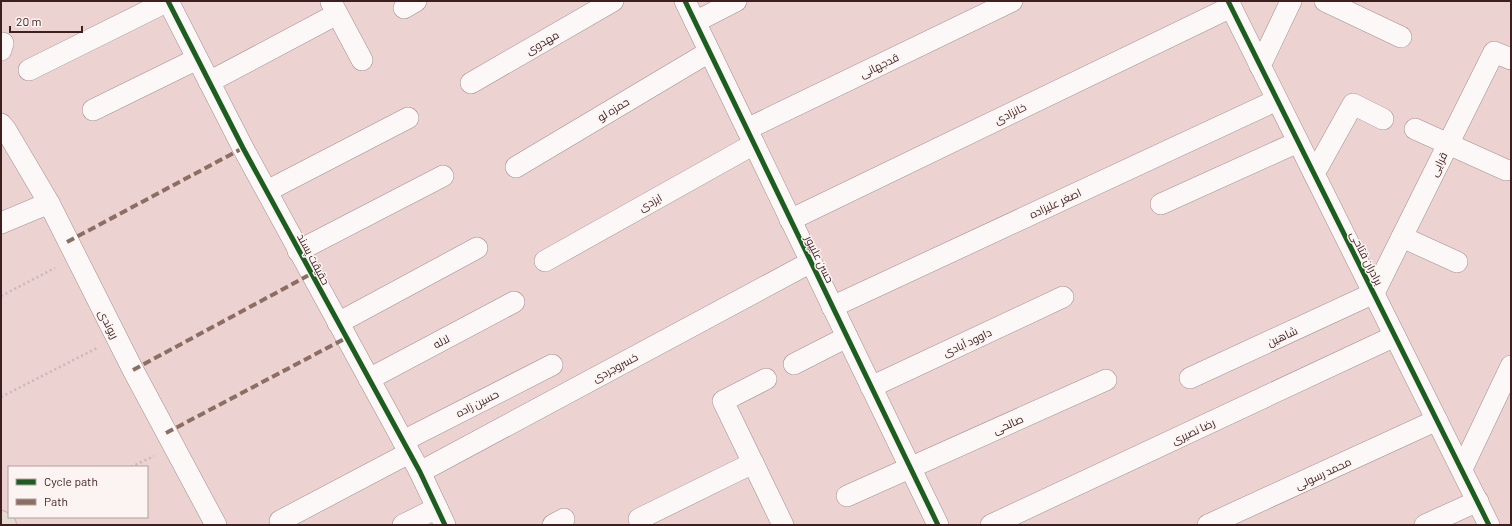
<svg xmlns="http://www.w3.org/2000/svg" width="1512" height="526" viewBox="0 0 1512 526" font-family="Barlow,Cairo,sans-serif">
  <rect width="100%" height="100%" fill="#ecd2d1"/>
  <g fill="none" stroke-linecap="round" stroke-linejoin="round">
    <g stroke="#a68d8d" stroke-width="22">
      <g id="minor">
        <polyline points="168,1 243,148 420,472 445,525"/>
        <polyline points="685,1 938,525"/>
        <polyline points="1228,1 1489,525"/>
        <polyline points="1325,1 1401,37"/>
        <polyline points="331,2 362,60"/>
        <polyline points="404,8 416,1"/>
        <polyline points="695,22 736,1"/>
        <polyline points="1,50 3,43"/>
        <polyline points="1260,66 1291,1"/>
        <polyline points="29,70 168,1"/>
        <polyline points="209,82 337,14"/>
        <polyline points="471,83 613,1"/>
        <polyline points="93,110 197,59"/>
        <polyline points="1,124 6,130 49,203 133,370 216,525"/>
        <polyline points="747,129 1012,1"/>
        <polyline points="1415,129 1506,170"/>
        <polyline points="516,167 709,52"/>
        <polyline points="1314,174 1353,104 1383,119"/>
        <polyline points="267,191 408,118"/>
        <polyline points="1161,204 1298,142"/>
        <polyline points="790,220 1231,7"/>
        <polyline points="1,223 49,203"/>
        <polyline points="1402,237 1457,262"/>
        <polyline points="298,251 443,176"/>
        <polyline points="545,261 754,144"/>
        <polyline points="832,307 1277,100"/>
        <polyline points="338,323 477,248"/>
        <polyline points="794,364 847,337"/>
        <polyline points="1190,378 1374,293 1494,52 1511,59"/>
        <polyline points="369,379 514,302"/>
        <polyline points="766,379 723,401 783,525"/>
        <polyline points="871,387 1063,297"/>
        <polyline points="403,441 552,365"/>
        <polyline points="1462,469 1511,366"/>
        <polyline points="420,472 811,262"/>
        <polyline points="847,496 1106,380"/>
        <polyline points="639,519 753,463"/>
        <polyline points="280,521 409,453"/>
        <polyline points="403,525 437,508"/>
        <polyline points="553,525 564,519"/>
        <polyline points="991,525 1395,336"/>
        <polyline points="1208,525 1437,420"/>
        <polyline points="1425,525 1478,501"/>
      </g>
    </g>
    <g stroke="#c2b2b1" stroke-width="24">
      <polyline id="primary" points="1,522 5,525"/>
    </g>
    <g stroke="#c6baba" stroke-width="2.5" stroke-dasharray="2 3" stroke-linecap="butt">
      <polyline points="1,296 55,268"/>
      <polyline points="1,397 97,348"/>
      <polyline points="131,467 154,456"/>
    </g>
    <use href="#minor" stroke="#fcf8f8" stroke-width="21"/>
    <use href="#primary" stroke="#e5ddd4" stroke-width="22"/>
    <g stroke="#8d6e63" stroke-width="4" stroke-dasharray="8 4" stroke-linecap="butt">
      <polyline points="67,242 243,148"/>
      <polyline points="133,370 311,274"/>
      <polyline points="166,433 346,338"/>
    </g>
    <g stroke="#fcf4f3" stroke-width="8">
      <g id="cycleway">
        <polyline points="168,1 243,148 420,472 445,525"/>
        <polyline points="685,1 938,525"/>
        <polyline points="1228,1 1489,525"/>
      </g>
    </g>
    <use href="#cycleway" stroke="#1b5e20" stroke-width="5"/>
  </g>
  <g text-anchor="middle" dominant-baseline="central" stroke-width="3" stroke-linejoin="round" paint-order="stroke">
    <g font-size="11" fill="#3c1f1e" stroke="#fcf4f3">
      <text transform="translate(542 42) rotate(-30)">مهدوی</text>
      <text transform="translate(879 65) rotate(-26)">قدجهانی</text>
      <text transform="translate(613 109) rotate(-31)">حمزه لو</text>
      <text transform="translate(1010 113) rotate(-26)">خانزادی</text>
      <text transform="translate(1438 164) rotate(-64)">قرایی</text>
      <text transform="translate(650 202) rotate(-29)">ایزدی</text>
      <text transform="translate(1055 203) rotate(-25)">اصغر علیزاده</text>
      <text transform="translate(1367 258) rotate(63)">برادران فتاحی</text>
      <text transform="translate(314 259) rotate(62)">حقیقت پسند</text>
      <text transform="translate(820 259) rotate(64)">حسن علیپور</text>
      <text transform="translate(109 324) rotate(63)">ریوندی</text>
      <text transform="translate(1282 336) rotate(-25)">شاهین</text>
      <text transform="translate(441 341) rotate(-28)">لاله</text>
      <text transform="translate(967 342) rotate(-25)">داوود آبادی</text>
      <text transform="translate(615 367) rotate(-28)">خسروجردی</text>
      <text transform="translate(477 403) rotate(-27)">حسین زاده</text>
      <text transform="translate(1008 424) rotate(-24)">صالحی</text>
      <text transform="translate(1193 431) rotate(-25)">رضا نصیری</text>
      <text transform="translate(1323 473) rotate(-25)">محمد رسولی</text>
    </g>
  </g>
  <rect width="1512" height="526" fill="none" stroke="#3c1f1e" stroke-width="4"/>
  <rect x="8" y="466" width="140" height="52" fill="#fcf4f3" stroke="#af9f9e"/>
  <rect x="16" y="479" width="20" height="6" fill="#1b5e20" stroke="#af9f9e"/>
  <text x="44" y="486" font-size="12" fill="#3c1f1e">Cycle path</text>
  <rect x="16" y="499" width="20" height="6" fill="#8d6e63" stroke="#af9f9e"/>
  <text x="44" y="506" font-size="12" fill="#3c1f1e">Path</text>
  <path d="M10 26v6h72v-6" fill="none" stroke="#3c1f1e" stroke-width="2"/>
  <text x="16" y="26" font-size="12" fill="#3c1f1e" stroke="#fcf4f3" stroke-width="3" paint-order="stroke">20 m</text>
</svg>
